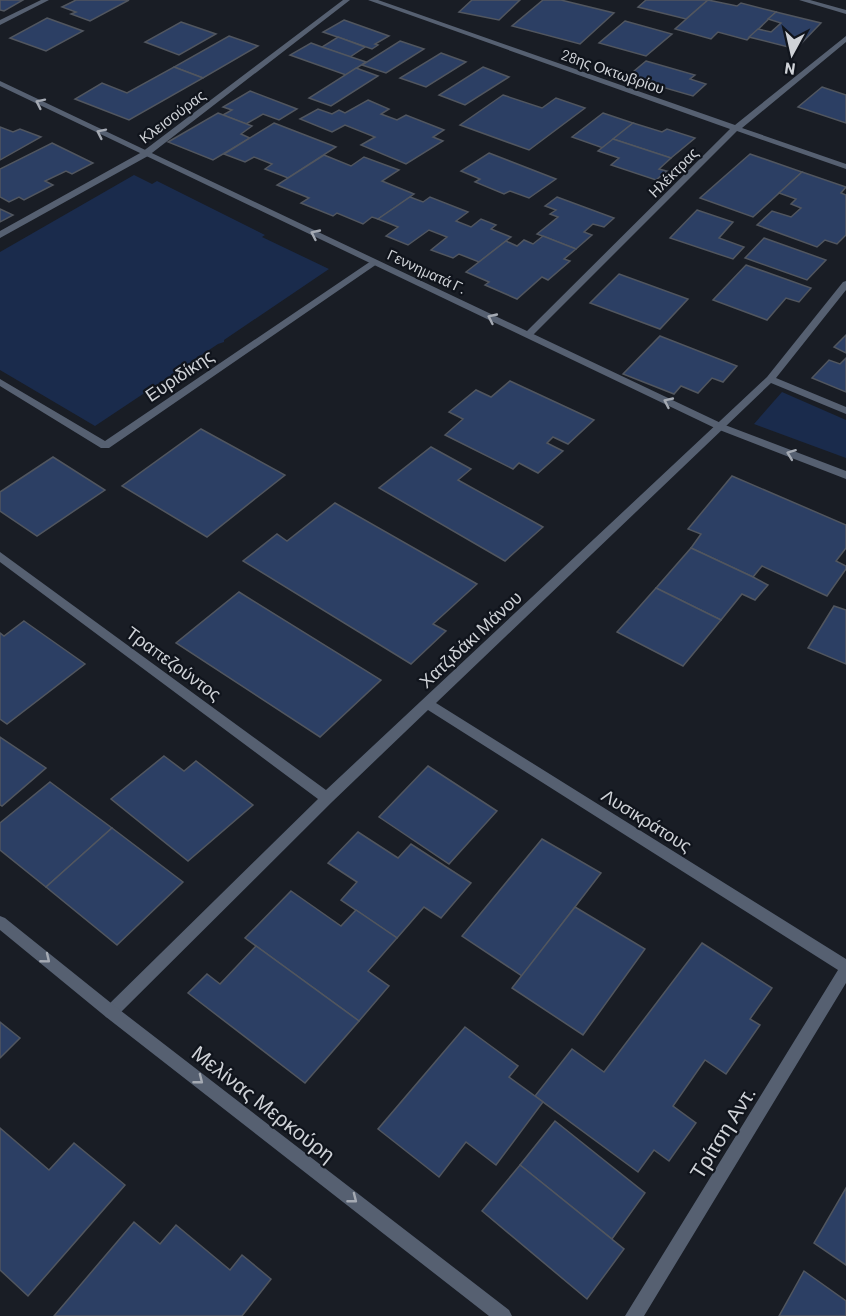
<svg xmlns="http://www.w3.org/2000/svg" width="846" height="1316" viewBox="0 0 846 1316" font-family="Barlow,sans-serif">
  <rect width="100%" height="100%" fill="#191d25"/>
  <g fill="#1a2b4c">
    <polygon points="134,175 152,184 157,181 265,235 262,237 329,269 224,340 224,342 218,344 95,426 0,370 0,252"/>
    <polygon points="782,392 846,420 846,458 754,424"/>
  </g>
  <g fill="#2c3f64" stroke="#51565f" stroke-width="1.5">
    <polygon points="0,0 23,0 4,11 0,10"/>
    <polygon points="76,0 129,0 90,21 71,14 76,12 62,7"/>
    <polygon points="472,0 520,0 499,20 459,12"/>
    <polygon points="543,0 561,0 614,13 580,44 512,26"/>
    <polygon points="646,0 708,0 686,19 638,7"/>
    <polygon points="708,0 737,6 741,3 776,12 747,40 718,32 711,39 675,29"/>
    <polygon points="776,12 821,23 796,49 749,37 758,29 771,32 781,23 768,19"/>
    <polygon points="47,18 83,31 46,51 10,38"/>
    <polygon points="344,20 389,36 375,44 378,45 372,49 323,32"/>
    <polygon points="625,21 672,34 646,56 599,43"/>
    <polygon points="181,22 216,34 179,55 145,42"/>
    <polygon points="229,36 258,46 203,78 174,67"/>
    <polygon points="338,37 365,47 350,57 322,47"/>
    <polygon points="400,41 424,49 386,73 362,65"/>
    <polygon points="311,43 322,47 366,62 346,75 290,55"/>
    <polygon points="441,53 466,62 426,87 400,78"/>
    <polygon points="646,61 695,75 690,79 706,84 693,96 627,77"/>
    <polygon points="174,67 203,78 129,120 75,99 102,83 127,93"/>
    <polygon points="483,67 509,77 465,105 439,95"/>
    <polygon points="356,68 378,76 331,106 309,98"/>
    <polygon points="822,87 846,95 846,123 798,107"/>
    <polygon points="250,91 297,109 279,120 263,114 246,124 223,115 232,110 223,107"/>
    <polygon points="503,95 542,108 556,98 585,108 529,150 460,125"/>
    <polygon points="368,100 389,109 381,114 397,120 406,115 444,130 433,137 443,141 406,164 361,145 375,137 345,125 332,132 300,119 318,109 332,114 339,110 345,113"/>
    <polygon points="218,113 252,126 241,134 250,138 213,160 168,142"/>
    <polygon points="603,113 633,123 603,148 572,137"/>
    <polygon points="274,123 336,147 288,178 265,169 272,164 254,157 245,162 224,154"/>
    <polygon points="633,123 662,132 667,129 695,138 671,158 613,139"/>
    <polygon points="0,127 13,132 20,129 41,137 0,160"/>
    <polygon points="613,139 671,158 659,169 667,171 656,180 611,165 619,158 598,151"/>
    <polygon points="52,143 93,163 72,174 66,171 45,181 53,185 24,200 19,197 9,202 0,197 0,169"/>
    <polygon points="489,153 556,179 529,198 510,191 504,194 475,182 480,179 461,171"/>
    <polygon points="750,154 802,172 753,217 700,198"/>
    <polygon points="324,155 351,166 364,157 399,170 382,181 414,194 378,219 372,217 363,224 337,213 333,216 301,203 309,198 277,185"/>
    <polygon points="802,172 846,187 841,193 846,195 846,235 837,244 825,240 817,247 757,225 772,211 791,217 801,208 791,204 796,199 779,193"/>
    <polygon points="410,197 423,202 430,197 468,212 456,221 471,227 481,219 496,225 491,229 511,237 479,262 459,254 453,258 431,250 447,237 429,230 408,245 386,236 398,227 378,219"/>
    <polygon points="557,197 614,218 604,227 593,224 584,232 592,235 576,249 537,234 558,217 550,214 556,210 545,206"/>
    <polygon points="0,209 13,215 0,222"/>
    <polygon points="697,210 733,222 719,238 744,247 733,259 670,238"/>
    <polygon points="543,236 576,249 564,259 570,261 548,280 542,277 517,299 485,285 489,282 466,272 506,241 517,246 524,240 533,244"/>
    <polygon points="764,238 826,260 807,280 745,258"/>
    <polygon points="746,265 811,288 799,302 786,298 767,320 713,300"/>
    <polygon points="619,274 688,299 660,329 590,303"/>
    <polygon points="846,335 846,353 834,347"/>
    <polygon points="660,336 737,366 723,382 712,378 698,393 681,386 674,394 623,374"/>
    <polygon points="846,358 846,392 812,378 829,360 840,364"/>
    <polygon points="510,381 594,420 568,444 553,437 547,443 563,451 538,473 519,463 513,469 445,435 463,419 449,412 476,390 491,397"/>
    <polygon points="201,429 285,475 207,537 122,486"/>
    <polygon points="431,447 471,469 458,480 543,527 505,561 379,488"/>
    <polygon points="53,457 105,490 37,536 0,511 0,492"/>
    <polygon points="732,476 846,525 846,548 836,561 846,566 846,569 827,596 762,566 753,577 691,548 701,534 688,529"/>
    <polygon points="335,503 477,584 433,624 446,631 411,664 243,561 277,534 287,541"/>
    <polygon points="691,548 753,577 768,585 755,600 742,594 721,620 656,588"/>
    <polygon points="656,588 721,620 683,666 617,632"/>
    <polygon points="239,592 381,680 320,737 176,643"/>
    <polygon points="834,606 846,610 846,664 808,648"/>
    <polygon points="24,621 85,664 7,724 0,719 0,633 4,636"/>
    <polygon points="0,737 46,768 2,806 0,805"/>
    <polygon points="164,756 184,771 196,761 253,805 188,861 111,799"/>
    <polygon points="428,766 497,811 449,864 379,817"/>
    <polygon points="50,782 112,828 46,887 0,850 0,823"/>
    <polygon points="112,828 183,882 117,945 46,887"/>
    <polygon points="358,832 398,858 411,844 471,883 441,918 424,907 397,938 341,900 357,882 328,863"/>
    <polygon points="542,839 601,873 522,976 462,936"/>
    <polygon points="291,891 341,926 356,910 397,938 368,971 389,986 359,1021 245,938"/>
    <polygon points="575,907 645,949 583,1035 512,988"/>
    <polygon points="702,943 772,988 750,1019 760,1025 726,1074 705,1060 673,1106 696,1123 669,1161 654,1150 638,1172 535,1096 572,1049 604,1072"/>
    <polygon points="256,946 359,1021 305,1083 188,993 207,974 220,984"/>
    <polygon points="0,1022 20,1038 0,1058"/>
    <polygon points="465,1027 518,1066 509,1077 543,1102 496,1165 466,1142 439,1177 378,1129"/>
    <polygon points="555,1121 645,1193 612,1239 520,1165"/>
    <polygon points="0,1128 49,1170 74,1143 125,1185 28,1296 0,1270"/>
    <polygon points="520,1165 624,1249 587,1299 482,1211"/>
    <polygon points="846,1188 846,1265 814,1243"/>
    <polygon points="134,1222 160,1244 176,1225 230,1270 242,1255 271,1279 242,1316 54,1316"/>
    <polygon points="804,1271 846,1301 846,1316 779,1316"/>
  </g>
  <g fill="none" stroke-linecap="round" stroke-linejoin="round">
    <g fill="#566071" fill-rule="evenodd">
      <polygon points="41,0 49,0 0,25 0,20"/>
      <polygon points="343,0 350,0 148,156 0,238 0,231 142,152"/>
      <polygon points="368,0 378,0 735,125 846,36 846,42 742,128 846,164 846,169 737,131 531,337 525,337 525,333 730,129"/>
      <polygon points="799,0 810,0 846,10 846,14"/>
      <polygon points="374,259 378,262 377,264 109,448 101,448 0,386 0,379 105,441"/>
      <polygon points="846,281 846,290 776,378 846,407 846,414 771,383 436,703 846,959 846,983 644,1316 625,1316 838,970 428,710 332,802 116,1017 111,1019 106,1017 104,1012 106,1007 318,799 0,562 0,552 326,790 767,377 843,282"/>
    </g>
    <g fill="#566071" fill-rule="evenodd">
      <polygon points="0,81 725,425 846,471 846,479 717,429 0,86"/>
      <polygon points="0,916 5,918 116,1007 509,1310 512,1316 489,1316 106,1017 0,930"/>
    </g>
  </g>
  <defs><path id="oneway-chevron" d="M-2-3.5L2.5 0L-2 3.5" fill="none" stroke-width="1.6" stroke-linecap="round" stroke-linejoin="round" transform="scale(1.5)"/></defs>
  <g stroke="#a5aab3">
    <use href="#oneway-chevron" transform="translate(40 103) rotate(-154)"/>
    <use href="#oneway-chevron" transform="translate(101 133) rotate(-154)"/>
    <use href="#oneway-chevron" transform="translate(315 234) rotate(-155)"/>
    <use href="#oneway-chevron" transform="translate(492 318) rotate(-155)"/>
    <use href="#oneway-chevron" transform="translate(668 402) rotate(-155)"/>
    <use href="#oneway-chevron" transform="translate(791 454) rotate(-159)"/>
    <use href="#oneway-chevron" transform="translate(46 959) rotate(39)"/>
    <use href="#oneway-chevron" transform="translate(199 1080) rotate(38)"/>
    <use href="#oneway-chevron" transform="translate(353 1199) rotate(38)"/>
  </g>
  <g text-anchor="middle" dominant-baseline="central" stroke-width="4.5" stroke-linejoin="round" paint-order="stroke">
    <g font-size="15" fill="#cfd2d7" stroke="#10141c">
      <text transform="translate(613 71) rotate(19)">28ης Οκτωβρίου</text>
      <text transform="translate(172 116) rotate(-37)">Κλεισούρας</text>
      <text transform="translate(673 172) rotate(-45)">Ηλέκτρας</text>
      <text transform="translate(427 271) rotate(25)">Γεννηματά Γ.</text>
    </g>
    <g font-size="18" fill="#cfd2d7" stroke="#10141c">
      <text transform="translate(179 375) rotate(-34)">Ευριδίκης</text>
      <text transform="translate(470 639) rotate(-43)">Χατζιδάκι Μάνου</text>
      <text transform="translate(174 663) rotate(36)">Τραπεζούντος</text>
      <text transform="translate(647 820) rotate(32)">Λυσικράτους</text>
    </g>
    <g font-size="21" fill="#cfd2d7" stroke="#10141c">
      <text transform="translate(264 1103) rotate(38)">Μελίνας Μερκούρη</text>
      <text transform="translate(722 1132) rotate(-58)">Τρίτση Αντ.</text>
    </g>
  </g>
  <g transform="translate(792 54) rotate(188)" stroke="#10141c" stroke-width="4.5" paint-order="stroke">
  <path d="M0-4.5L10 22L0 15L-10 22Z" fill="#cfd2d7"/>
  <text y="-9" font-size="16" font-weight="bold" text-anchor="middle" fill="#cfd2d7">N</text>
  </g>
</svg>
